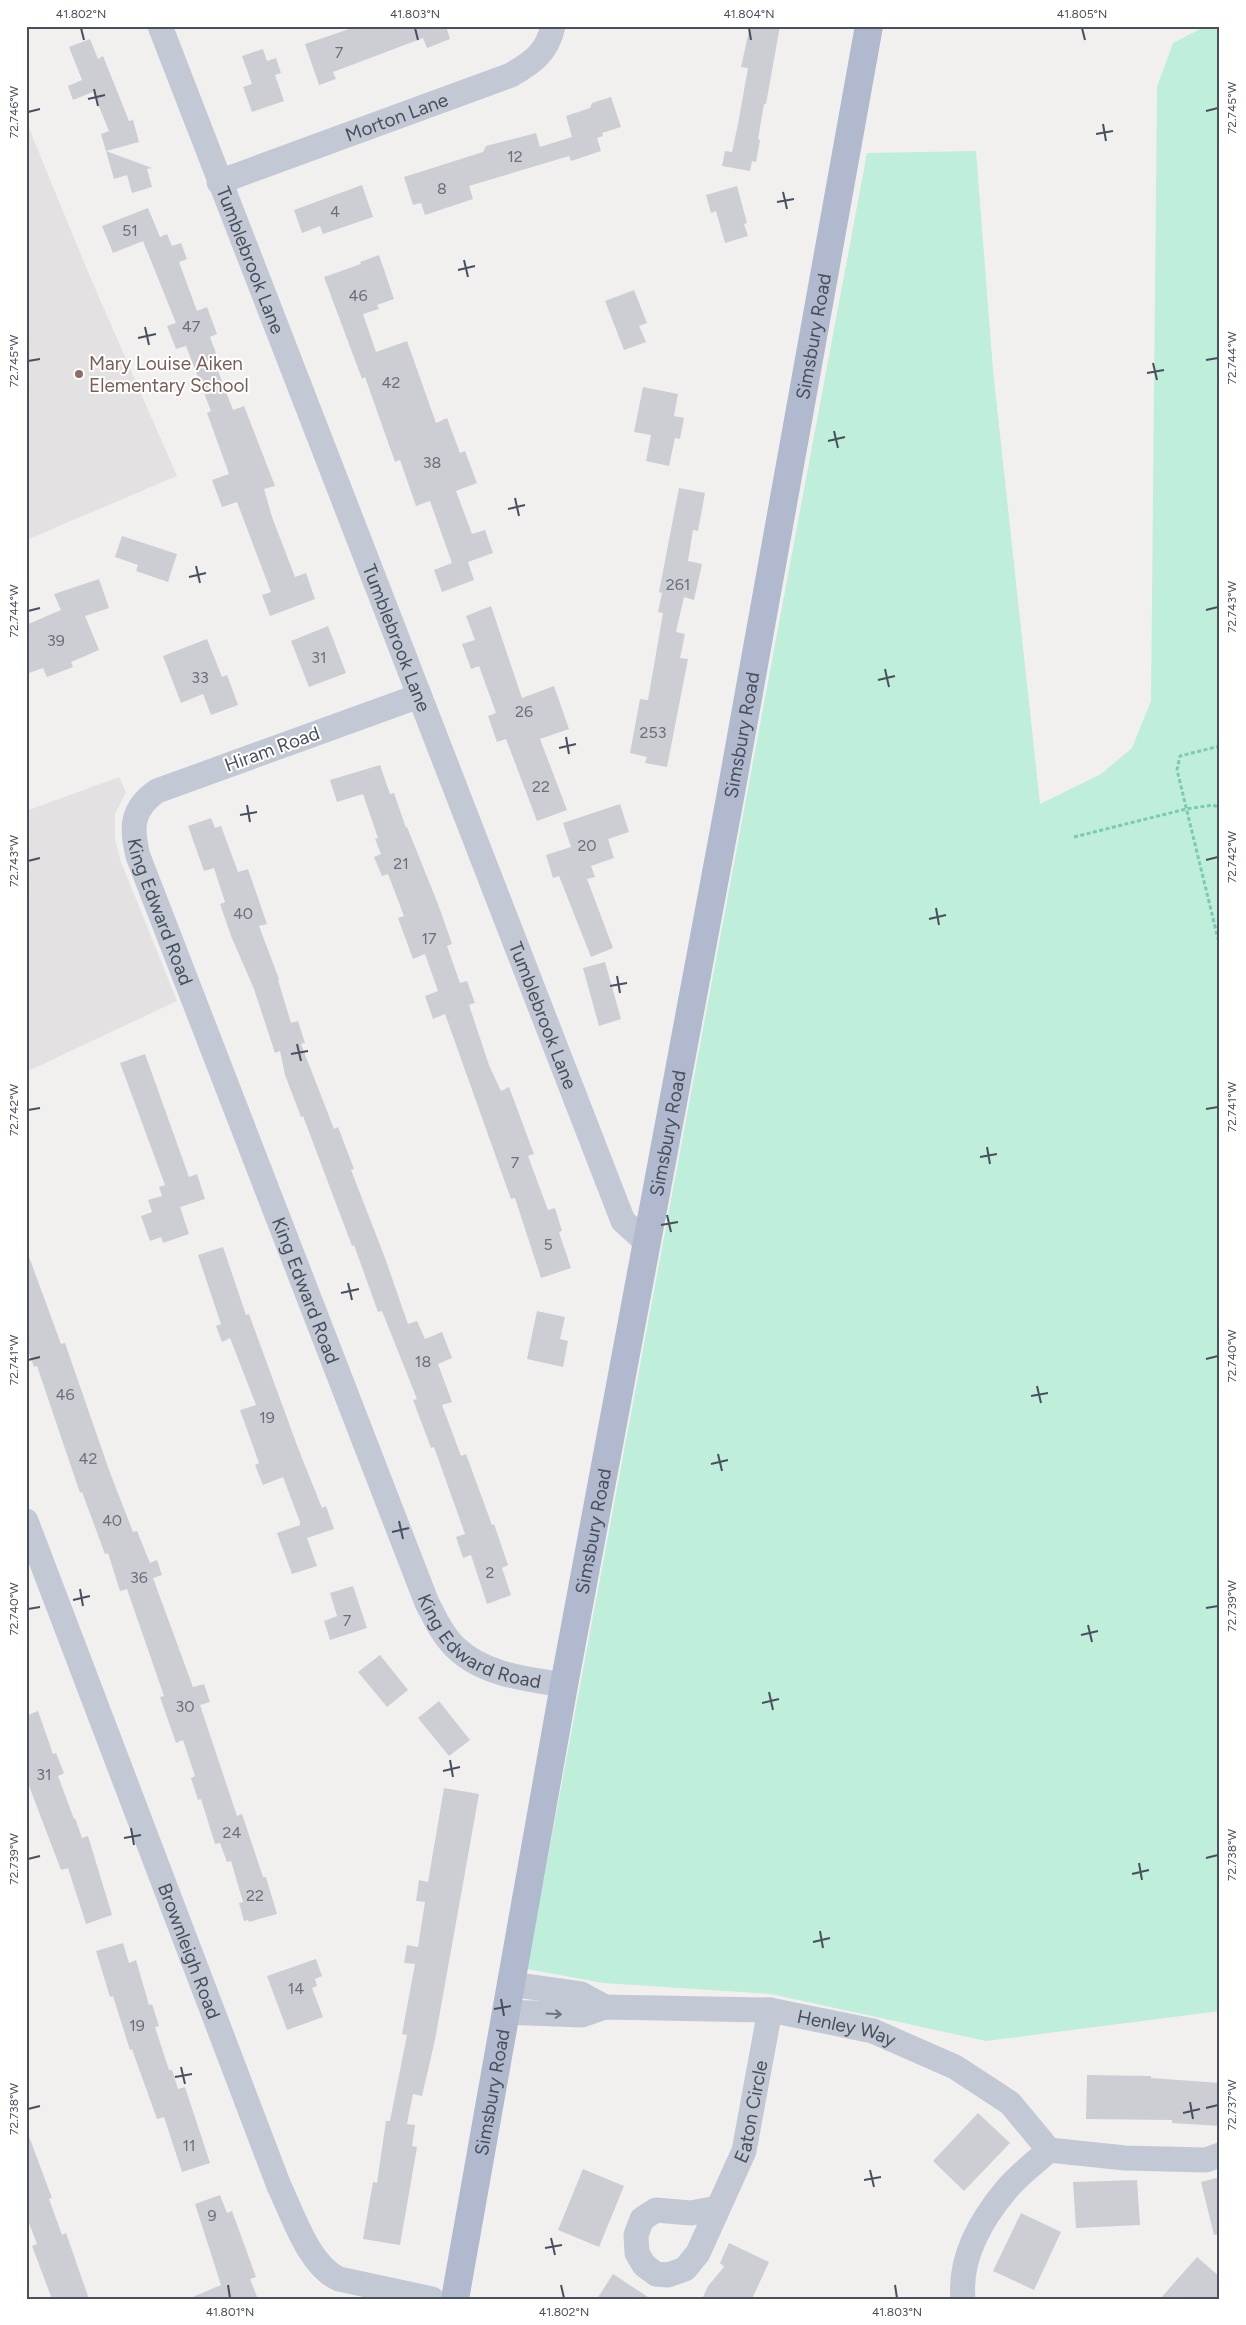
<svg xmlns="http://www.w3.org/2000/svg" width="1246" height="2325" viewBox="0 0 1246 2325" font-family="Figtree,sans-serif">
  <rect width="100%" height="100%" fill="#f2f0ef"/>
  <g fill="#e3e1e1">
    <polygon points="26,121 88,272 177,476 26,540"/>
    <polygon points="119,777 126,792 115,814 115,839 121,862 177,1001 26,1072 26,811"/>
  </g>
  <polygon fill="#bfeeda" points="1206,26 1220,26 1220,2011 986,2041 771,1994 603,1983 527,1969 867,153 976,151 993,370 1040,804 1101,774 1132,748 1151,701 1157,87 1173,43"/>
  <g fill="#ccced4">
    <polygon points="358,26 450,26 447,29 450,39 427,48 423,38 333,72 336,79 319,85 305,44"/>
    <polygon points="750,26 780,26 766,104 764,104 758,139 760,140 756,162 752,161 750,171 722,166 725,151 732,152 738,124 748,68 741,67"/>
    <polygon points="90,39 98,59 103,56 129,121 133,120 139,142 106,151 101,134 109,131 93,92 73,100 68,86 82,80 69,47"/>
    <polygon points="263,49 267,61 276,58 281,73 275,75 284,101 252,112 243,87 252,84 242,56"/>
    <polygon points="611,97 621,127 602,133 603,136 597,138 601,151 571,161 569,156 469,186 473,199 425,215 421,203 413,205 404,177 483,152 486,146 536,133 540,147 572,137 566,116 590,108 592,103"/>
    <polygon points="106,151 152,168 147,169 152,187 132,193 127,175 114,179"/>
    <polygon points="362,185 373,217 323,234 320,226 302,233 294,210"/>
    <polygon points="737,186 747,223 744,224 748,236 725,243 716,211 711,213 706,195"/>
    <polygon points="148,208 160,237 167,234 172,246 181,243 187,259 179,262 197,311 207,307 217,334 210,337 216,353 212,355 233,410 244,406 275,486 264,489 272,517 295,577 306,573 315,599 270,616 262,595 271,592 237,502 222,507 212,480 229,474 207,413 211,411 186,346 176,349 167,326 176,323 143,241 113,253 102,226"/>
    <polygon points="379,255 394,299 377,305 379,309 363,314 376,352 407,341 436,423 447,418 460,453 465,451 477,483 456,491 472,534 485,530 493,553 468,562 474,580 442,592 434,570 452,563 430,501 416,506 400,460 395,462 365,377 362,379 324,277 361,264 360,262"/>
    <polygon points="634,290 647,323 639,326 646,342 624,350 605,301"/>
    <polygon points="643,387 678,394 674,416 684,418 680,439 675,438 669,466 646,461 651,435 634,432"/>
    <polygon points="679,488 705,493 698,531 693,530 688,561 702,564 694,600 684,597 676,632 685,634 680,658 688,659 667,767 645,763 647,757 630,753 640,699 648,700 663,613 658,612 662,593 659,592"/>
    <polygon points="122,536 177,554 168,582 136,571 138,565 115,557"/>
    <polygon points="99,579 109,608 85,616 99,650 71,662 73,667 47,677 43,668 26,674 26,625 61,610 54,594"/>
    <polygon points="491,606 522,698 554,686 569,729 540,739 567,810 537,821 506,739 497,742 488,716 496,713 479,666 471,669 462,644 475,640 466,616"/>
    <polygon points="328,626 346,673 309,687 291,641"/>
    <polygon points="207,639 222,677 227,675 238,705 211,715 203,694 181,703 163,656"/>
    <polygon points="380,765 390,794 394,793 406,828 407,827 438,904 452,944 447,946 460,983 467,981 475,1003 469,1005 489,1065 501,1091 509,1087 534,1154 528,1156 548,1210 555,1208 562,1231 559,1232 571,1268 541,1278 515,1198 511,1199 445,1014 433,1019 425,996 438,991 425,954 413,959 398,918 404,916 388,874 382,876 374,857 381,854 375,839 378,838 363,794 337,802 330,780"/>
    <polygon points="620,804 629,832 608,839 614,858 591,866 595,877 587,879 613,948 591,957 559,876 553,878 546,855 571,847 563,823"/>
    <polygon points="211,818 215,828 221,826 238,872 248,869 267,924 259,926 279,979 278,980 291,1023 298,1021 305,1043 301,1044 334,1129 338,1127 354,1169 351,1170 385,1258 408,1324 417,1321 425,1339 442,1332 452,1358 438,1364 452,1402 442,1405 461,1456 466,1454 492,1525 494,1524 508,1565 502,1568 511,1595 487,1604 471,1555 463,1558 456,1537 465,1534 434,1447 431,1448 413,1400 417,1399 382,1311 378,1312 354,1245 352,1246 303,1116 301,1117 285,1075 280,1051 275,1053 254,989 231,936 220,904 225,902 214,868 204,871 188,826"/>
    <polygon points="605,962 621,1019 599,1026 583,968"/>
    <polygon points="145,1054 189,1177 197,1174 205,1199 180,1207 189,1234 163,1243 161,1237 150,1241 141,1216 152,1212 148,1200 162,1196 159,1187 165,1185 120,1063"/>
    <polygon points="223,1247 246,1315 249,1314 298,1448 322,1508 326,1506 334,1529 307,1538 317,1566 292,1574 277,1533 300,1525 300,1522 283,1477 263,1485 255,1465 259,1463 240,1410 256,1405 230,1338 222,1342 216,1326 221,1324 198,1255"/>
    <polygon points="26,1254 28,1254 61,1344 65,1343 109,1470 133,1532 137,1531 150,1563 157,1560 162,1575 153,1578 193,1687 204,1684 210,1702 200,1705 237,1816 242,1814 263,1877 266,1877 277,1914 249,1922 248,1920 244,1921 239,1903 243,1902 231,1861 227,1862 220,1843 215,1844 201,1799 198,1800 191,1778 195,1776 183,1740 176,1743 160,1697 164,1696 127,1589 120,1591 108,1553 105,1554 82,1492 80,1493 37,1366 34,1367 26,1346"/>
    <polygon points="537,1311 565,1317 560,1339 568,1341 563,1367 527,1359"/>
    <polygon points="353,1586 367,1628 330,1640 324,1621 337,1616 330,1593"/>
    <polygon points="380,1655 408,1690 387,1707 358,1672"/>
    <polygon points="439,1701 470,1740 449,1756 418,1718"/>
    <polygon points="38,1711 53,1754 56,1753 64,1773 58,1776 74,1819 75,1818 82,1838 88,1836 112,1915 86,1924 68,1868 61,1870 26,1778 26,1716"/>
    <polygon points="444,1788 479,1794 435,2040 422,2096 413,2094 407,2124 415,2125 412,2146 417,2147 400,2245 363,2239 373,2182 377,2183 386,2121 390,2121 407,2035 402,2034 415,1964 404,1963 407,1945 418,1947 425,1902 416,1901 419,1880 428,1882"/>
    <polygon points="123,1943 129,1963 136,1960 149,2005 152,2004 159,2026 155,2027 169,2070 172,2070 178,2089 185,2087 210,2163 182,2172 164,2117 157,2119 134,2055 132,2049 130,2050 113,1996 110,1997 96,1951"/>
    <polygon points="316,1959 322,1976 315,1979 317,1986 312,1988 323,2017 287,2030 267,1976"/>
    <polygon points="1087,2075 1151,2076 1151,2078 1220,2083 1220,2126 1172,2123 1172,2120 1086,2119"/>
    <polygon points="978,2113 1010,2143 964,2191 933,2161"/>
    <polygon points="26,2134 28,2134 52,2198 49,2199 62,2235 66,2233 89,2299 52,2299 32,2246 37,2244 26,2215"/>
    <polygon points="583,2169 624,2186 599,2247 558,2230"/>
    <polygon points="1220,2177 1220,2234 1214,2235 1201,2182"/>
    <polygon points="1137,2180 1140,2225 1076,2228 1073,2182"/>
    <polygon points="220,2195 227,2213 232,2211 256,2277 250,2279 258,2299 188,2299 221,2285 195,2204"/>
    <polygon points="1021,2213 1061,2232 1034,2290 993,2271"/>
    <polygon points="729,2243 769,2262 752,2299 702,2299 708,2286 724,2267 720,2263"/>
    <polygon points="1197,2257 1220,2277 1220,2299 1160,2299"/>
    <polygon points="613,2274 651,2299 597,2299"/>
  </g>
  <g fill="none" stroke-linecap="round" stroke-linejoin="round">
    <g stroke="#77ccb3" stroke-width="3" stroke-dasharray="4 2.5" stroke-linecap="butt">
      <polyline points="1220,746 1180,756 1177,770 1220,947"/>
      <polyline points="1074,837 1186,809 1213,805 1220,808"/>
    </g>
    <g stroke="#c3c9d4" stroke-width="25">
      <path id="s1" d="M160 26 623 1221 646 1242"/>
      <path id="s2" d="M219 182 511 75C533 62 547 53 553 26"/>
      <path id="s3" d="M419 696 157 791C131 809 131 828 138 856L427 1603C435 1618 443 1636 456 1648 484 1675 527 1679 564 1685"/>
      <path id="s4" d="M26 1521 279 2186C293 2215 309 2266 339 2279L432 2299"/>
      <polyline points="510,1984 581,1994 605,2007"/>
      <path id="s5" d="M505 2012 582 2015 605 2007 770 2010 873 2031 955 2067 1010 2103 1049 2150"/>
      <path id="s6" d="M717 2208 691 2213 656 2210 642 2219 636 2235 637 2253 644 2265 656 2274 668 2275 685 2269 698 2253 744 2151 770 2010"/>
      <path d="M963 2299C959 2259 981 2220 1006 2190 1018 2175 1035 2163 1049 2150L1125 2158 1206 2160 1220 2155"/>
    </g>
    <path stroke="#b0b9ce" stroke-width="28" id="s7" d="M455 2299 564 1685 730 798 869 26"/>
  </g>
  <defs><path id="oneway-shaft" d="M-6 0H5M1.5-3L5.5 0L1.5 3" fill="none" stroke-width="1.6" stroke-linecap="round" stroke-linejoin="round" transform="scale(1.25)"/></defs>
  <use stroke="#6d7481" href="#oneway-shaft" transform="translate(554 2014) rotate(3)"/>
  <path fill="none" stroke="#484f5d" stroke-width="2" d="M81 28 84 40M415 28 418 40M749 28 751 40M1082 28 1085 40M94 89 98 106M88 99 105 95M1206 111 1218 108M28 112 40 109M1103 124 1106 141M1096 134 1113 131M783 192 787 209M777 202 794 199M464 260 468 277M458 270 475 266M145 327 149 345M138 338 156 334M1206 360 1218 358M28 361 40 359M1153 363 1157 380M1147 373 1164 370M834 431 838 448M828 441 845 437M515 498 519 516M508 509 525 505M196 566 200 583M189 577 206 573M1206 610 1218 607M28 611 40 608M885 669 889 687M878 680 895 676M566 737 569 754M559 748 576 744M247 805 250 822M240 815 257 812M1206 860 1218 857M28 861 40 858M936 908 939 925M929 919 946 915M617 976 620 993M610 986 627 983M297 1044 301 1061M291 1054 308 1051M1206 1109 1218 1107M28 1110 40 1108M987 1147 990 1164M980 1157 997 1154M667 1215 671 1232M661 1225 678 1222M348 1283 352 1300M341 1293 359 1289M1206 1359 1218 1356M28 1360 40 1357M1037 1386 1041 1403M1031 1396 1048 1393M718 1454 722 1471M711 1464 728 1460M399 1521 403 1539M392 1532 409 1528M80 1589 83 1606M73 1600 90 1596M1206 1608 1218 1606M28 1609 40 1607M1088 1625 1092 1642M1081 1635 1098 1631M769 1692 773 1710M762 1703 779 1699M450 1760 453 1777M443 1771 460 1767M131 1828 134 1845M124 1838 141 1835M1206 1858 1218 1855M28 1859 40 1856M1139 1863 1142 1880M1132 1874 1149 1870M820 1931 823 1948M813 1942 830 1938M501 1999 504 2016M494 2009 511 2006M181 2067 185 2084M175 2077 192 2074M1190 2102 1193 2119M1206 2108 1218 2105M28 2109 40 2106M1183 2113 1200 2109M870 2170 874 2187M864 2180 881 2177M551 2238 555 2255M545 2248 562 2245M228 2285 230 2298M561 2285 564 2298M895 2285 897 2298"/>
  <circle fill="#8d6e63" stroke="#fff" stroke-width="2" cx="79" cy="374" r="5"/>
  <g text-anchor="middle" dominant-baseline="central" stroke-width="4" stroke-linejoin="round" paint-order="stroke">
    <g font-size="16" fill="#696f7b">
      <text x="339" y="52">7</text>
      <text x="515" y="156">12</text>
      <text x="442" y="188">8</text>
      <text x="335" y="211">4</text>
      <text x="130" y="230">51</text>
      <text x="358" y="295">46</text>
      <text x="191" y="326">47</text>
      <text x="391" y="382">42</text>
      <text x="432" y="462">38</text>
      <text x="678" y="584">261</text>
      <text x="56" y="640">39</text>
      <text x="319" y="657">31</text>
      <text x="200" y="677">33</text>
      <text x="524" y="711">26</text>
      <text x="653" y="732">253</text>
      <text x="541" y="786">22</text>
      <text x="587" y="845">20</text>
      <text x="401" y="863">21</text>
      <text x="243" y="913">40</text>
      <text x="429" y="938">17</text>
      <text x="515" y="1162">7</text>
      <text x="548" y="1244">5</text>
      <text x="423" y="1361">18</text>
      <text x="65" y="1394">46</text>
      <text x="267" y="1417">19</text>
      <text x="88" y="1458">42</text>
      <text x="112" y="1520">40</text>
      <text x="490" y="1572">2</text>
      <text x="139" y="1577">36</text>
      <text x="347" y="1620">7</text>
      <text x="185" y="1706">30</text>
      <text x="44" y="1774">31</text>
      <text x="232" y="1832">24</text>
      <text x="255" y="1895">22</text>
      <text x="296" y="1988">14</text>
      <text x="137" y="2025">19</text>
      <text x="189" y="2145">11</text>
      <text x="212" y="2215">9</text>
    </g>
    <g font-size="19" fill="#484f5d" stroke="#fff">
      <text stroke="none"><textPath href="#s2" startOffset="189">Morton Lane</textPath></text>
      <text stroke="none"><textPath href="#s1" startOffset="251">Tumblebrook Lane</textPath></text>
      <text stroke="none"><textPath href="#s7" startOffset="1995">Simsbury Road</textPath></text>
      <text stroke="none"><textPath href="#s1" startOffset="656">Tumblebrook Lane</textPath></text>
      <text stroke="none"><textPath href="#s7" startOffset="1590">Simsbury Road</textPath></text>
      <text transform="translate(272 749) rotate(-20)">Hiram Road</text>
      <text stroke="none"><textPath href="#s3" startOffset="412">King Edward Road</textPath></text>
      <text stroke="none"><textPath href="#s1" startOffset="1061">Tumblebrook Lane</textPath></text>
      <text stroke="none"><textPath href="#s7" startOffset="1185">Simsbury Road</textPath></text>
      <text stroke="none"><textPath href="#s3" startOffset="818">King Edward Road</textPath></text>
      <text stroke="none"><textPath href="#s7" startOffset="780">Simsbury Road</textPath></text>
      <text stroke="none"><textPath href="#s3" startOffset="1222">King Edward Road</textPath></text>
      <text stroke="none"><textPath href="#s4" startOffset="460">Brownleigh Road</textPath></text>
      <text stroke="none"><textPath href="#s5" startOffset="345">Henley Way</textPath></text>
      <text stroke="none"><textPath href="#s7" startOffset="210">Simsbury Road</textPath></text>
      <text stroke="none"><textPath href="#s6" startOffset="345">Eaton Circle</textPath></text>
    </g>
    <g font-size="19" fill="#785e54" stroke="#fff" text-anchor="start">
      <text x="89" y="363">Mary Louise Aiken<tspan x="89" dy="22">Elementary School</tspan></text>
    </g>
  </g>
  <rect width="1246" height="2325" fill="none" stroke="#ffffff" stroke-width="55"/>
  <rect x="28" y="28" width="1190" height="2270" fill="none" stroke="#484f5d" stroke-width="2"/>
  <g font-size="12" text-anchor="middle" fill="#484f5d">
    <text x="81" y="18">41.802°N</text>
    <text x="415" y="18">41.803°N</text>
    <text x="749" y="18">41.804°N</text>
    <text x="1082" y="18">41.805°N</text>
    <text transform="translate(1232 108) rotate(-90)" y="4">72.745°W</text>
    <text transform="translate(14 112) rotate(-90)" y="4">72.746°W</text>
    <text transform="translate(1232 358) rotate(-90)" y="4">72.744°W</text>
    <text transform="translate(14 361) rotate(-90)" y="4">72.745°W</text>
    <text transform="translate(1232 607) rotate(-90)" y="4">72.743°W</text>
    <text transform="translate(14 611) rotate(-90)" y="4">72.744°W</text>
    <text transform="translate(1232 857) rotate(-90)" y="4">72.742°W</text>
    <text transform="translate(14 861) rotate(-90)" y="4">72.743°W</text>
    <text transform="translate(1232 1107) rotate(-90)" y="4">72.741°W</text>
    <text transform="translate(14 1110) rotate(-90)" y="4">72.742°W</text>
    <text transform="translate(1232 1356) rotate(-90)" y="4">72.740°W</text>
    <text transform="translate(14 1360) rotate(-90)" y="4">72.741°W</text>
    <text transform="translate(1232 1606) rotate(-90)" y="4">72.739°W</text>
    <text transform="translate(14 1609) rotate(-90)" y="4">72.740°W</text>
    <text transform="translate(1232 1855) rotate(-90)" y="4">72.738°W</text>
    <text transform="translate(14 1859) rotate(-90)" y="4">72.739°W</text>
    <text transform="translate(1232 2105) rotate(-90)" y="4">72.737°W</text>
    <text transform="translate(14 2109) rotate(-90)" y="4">72.738°W</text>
    <text x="230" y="2316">41.801°N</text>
    <text x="564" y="2316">41.802°N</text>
    <text x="897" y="2316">41.803°N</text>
  </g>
</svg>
